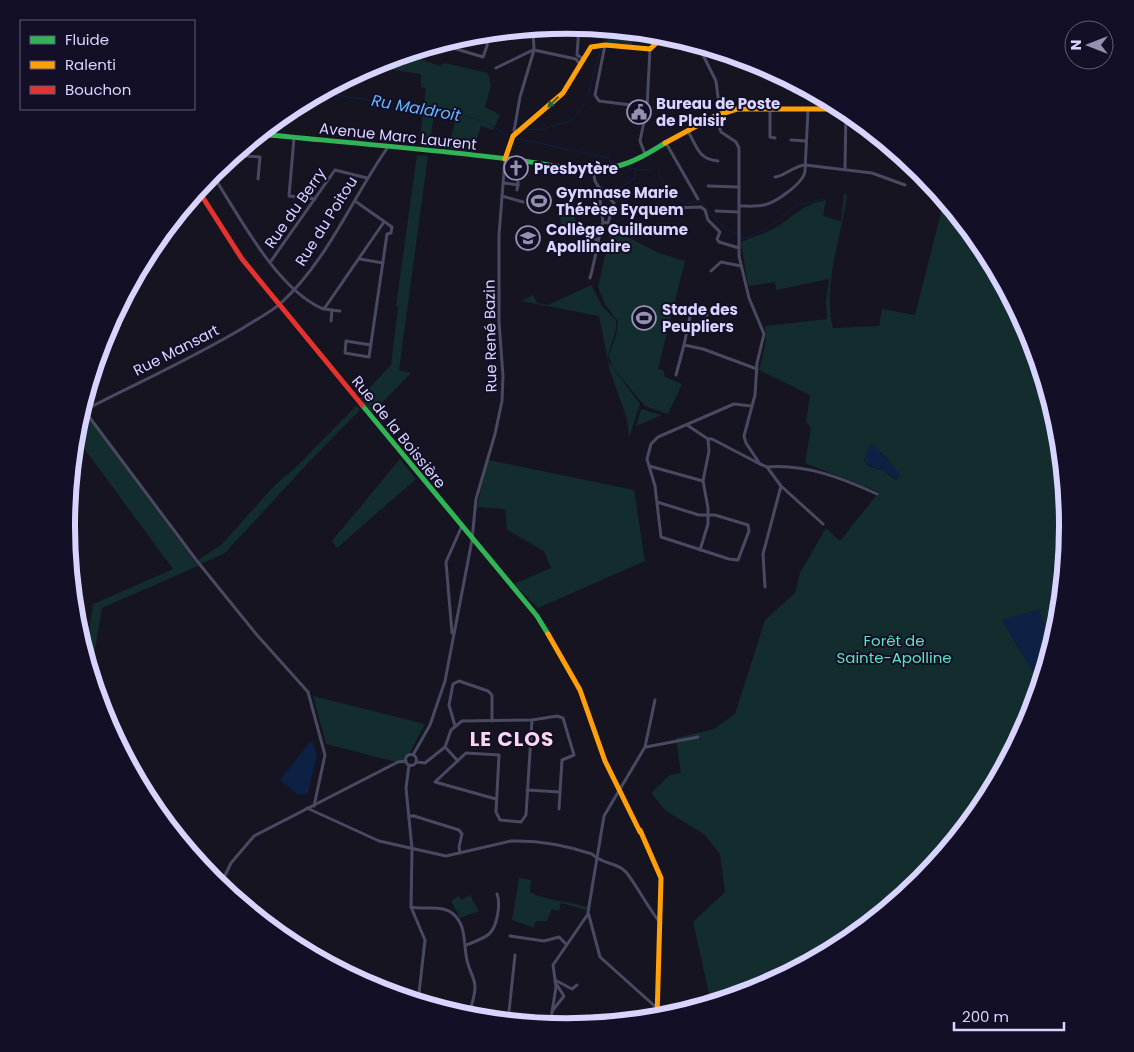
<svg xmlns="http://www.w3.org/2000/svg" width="1134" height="1052" viewBox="0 0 1134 1052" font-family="Poppins,sans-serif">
  <rect width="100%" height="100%" fill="#161421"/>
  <g fill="#132c2d" fill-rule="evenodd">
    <polygon points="613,30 637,32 633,38 632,47 606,44 608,37"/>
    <polygon points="406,54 440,66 444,63 488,73 491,85 485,107 500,115 493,130 481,126 473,152 448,149 457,113 435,109 429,147 419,146 426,88 421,87 421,74 387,69 391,58"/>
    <polygon points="417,155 428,156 399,370 411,373 372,413 360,398 391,365 398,307 396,306"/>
    <path d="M844 194H847C842 237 822 285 833 328L879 326 882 309 915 315 944 201 984 248 1030 335 1058 429 1068 526 1058 624 1052 645 1039 610 1002 620 1040 683C999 820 889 932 759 989 745 995 730 998 716 1002 698 1007 679 1016 661 1018V1014L709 994 693 922 725 892 720 854 705 835 665 810 651 793 670 775 681 773 676 738 714 729 735 714 765 620 795 593 800 573 826 528 840 541 879 492 805 463 811 428 806 422 810 395 759 370 766 341 765 326 827 319 826 302 829 279 776 290 775 282 748 286 741 242C753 237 767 233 778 226 798 213 800 206 826 200L823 216 841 221ZM867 451 881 452 898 472 899 477 896 480 884 471 868 466 864 461Z"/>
    <polygon points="573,202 576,226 561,228 559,204"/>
    <polygon points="611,229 659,253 685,261 658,369 663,370 665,377 682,384 668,414 645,406 612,367 609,355 616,335 618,321 606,306 598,287"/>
    <path d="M591 285 602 306 616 320C618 336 606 348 609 363L640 404 629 438 627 419 610 371 599 316 521 301 533 295 537 303 548 305Z"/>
    <polygon points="356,406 360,410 308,463 225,553 201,564 198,560 221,545 275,485 295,468"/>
    <polygon points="641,409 662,415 636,426"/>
    <polygon points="84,410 198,566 102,608 91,673 83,649 87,644 93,604 173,569 75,436 81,412"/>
    <polygon points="400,459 416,479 337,548 332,541"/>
    <polygon points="488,460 634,490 645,561 538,608 514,584 551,568 544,551 507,530 505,509 477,507"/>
    <polygon points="313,696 425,724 404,764 326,744"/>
    <path d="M519 878 531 880 530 892C547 901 568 901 587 907L586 910 561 903 559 911 552 909 547 921H536L534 928 512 920Z"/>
    <polygon points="470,895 479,911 460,918 451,901 459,896 461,900"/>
  </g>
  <g fill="#0d2144">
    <polygon points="874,445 899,473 897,479 884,471 865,464 865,456 870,446"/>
    <polygon points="1039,610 1052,645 1040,683 1002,620"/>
    <polygon points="310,742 313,743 317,755 308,793 298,795 280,780"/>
  </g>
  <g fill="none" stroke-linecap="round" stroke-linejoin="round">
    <g stroke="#0d2144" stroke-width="1">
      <polyline points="602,38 607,29"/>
      <polyline points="320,93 453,112 488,123 509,137"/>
      <polyline points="587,97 601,49"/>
      <polyline points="522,129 546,130 550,126 572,121 585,104"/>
      <polyline points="515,138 608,158 612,164"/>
      <polyline points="630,168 651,171"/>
      <path d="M658 172 669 193 675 198 688 203 700 201C716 216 713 224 737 234"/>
      <polyline points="614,192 635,178 636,169"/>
      <polyline points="741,236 742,239 765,230 797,205 824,199"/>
    </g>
    <g stroke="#4a4962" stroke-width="3">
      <polyline points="579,26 577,55 582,58"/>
      <polyline points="456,39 453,48 483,57 487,46 488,33"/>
      <polyline points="437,45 453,48"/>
      <polyline points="605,45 595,95 599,101 647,107"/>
      <polyline points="698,45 716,81 720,113"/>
      <polyline points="534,50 576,59 579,63"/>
      <polyline points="496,68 533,50"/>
      <polyline points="770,108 770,137 775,138"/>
      <polyline points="715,116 721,132 736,142 739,148 739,256 749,298 764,334 757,363 755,395 744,436 746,443 760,464 767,467 781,486 823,524"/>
      <polyline points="514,131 520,97 534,50 533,28"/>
      <path d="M688 131C697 147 698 159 718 161"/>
      <polyline points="294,138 289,196 315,199"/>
      <polyline points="791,140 806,141"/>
      <polyline points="666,143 698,199"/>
      <polyline points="645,154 640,141 647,107 650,49"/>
      <polyline points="233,155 260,157 258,179"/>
      <path d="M218 168 212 174C239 215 275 287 321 308 327 310 334 310 340 311"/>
      <polyline points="845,169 846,110"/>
      <polyline points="593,170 595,181 598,186"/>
      <path d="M775 177C787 175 793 166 805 165L872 173 905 185"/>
      <polyline points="208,178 212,174"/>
      <polyline points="504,183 518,185 518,182"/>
      <polygon points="598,186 614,203 608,223 603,222"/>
      <polyline points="708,186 739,187"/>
      <polyline points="517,190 518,185"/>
      <polyline points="502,196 523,202"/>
      <path d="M355 201 392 227 391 233 387 234C381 275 375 316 369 357L345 353 346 341 371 345"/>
      <path d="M739 206C747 206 756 207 764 205 775 203 804 183 805 171L808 110"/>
      <polyline points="672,208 701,207 705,210 708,220 720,232 717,239 719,242 739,248"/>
      <polyline points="716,211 739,212"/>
      <polyline points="577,231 597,240"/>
      <polyline points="360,259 383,263"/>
      <polyline points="271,261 335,170 367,178"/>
      <polyline points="711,271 721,262 741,266"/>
      <path d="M590 278C596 258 597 241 603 222"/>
      <polyline points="324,309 384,222"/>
      <polyline points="331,321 332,310"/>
      <polyline points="684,345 691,312 707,315"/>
      <polyline points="676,375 684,345 703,349 757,369"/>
      <polyline points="84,410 197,561 257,635 308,692 325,755 314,806"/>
      <path d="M81 412C135 384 191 359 243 328 255 320 270 313 281 303 328 260 352 198 388 147"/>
      <polyline points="687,425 708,439 712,439 760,464"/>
      <polyline points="649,466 703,481"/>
      <path d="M767 467C806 464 842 478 877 494"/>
      <polyline points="657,502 699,515 715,515 748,525 749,531 738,560 729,559 661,537 655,486 647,459 651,444 658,437 734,404 751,406"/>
      <polyline points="700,550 708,524 708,508 703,481 709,451 708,439"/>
      <polyline points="765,587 763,554 781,486"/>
      <polyline points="452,633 446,562 461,528"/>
      <polyline points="655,700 645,747 604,816 588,912 600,957 658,1009"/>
      <polyline points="455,726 449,705 453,684 459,681 488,691 492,695 492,721"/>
      <polyline points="445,747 458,761"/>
      <polyline points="646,747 698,737"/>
      <circle cx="411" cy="760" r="5.5"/>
      <polyline points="413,755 430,725 445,681 472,540 476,499 495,434 502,401 503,376 499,322 499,235 505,159"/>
      <polyline points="416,762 425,763 445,747 451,730 462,721 532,720 557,716 563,718 574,755 562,760 560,792 527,790"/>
      <polyline points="409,765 406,788 412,849 411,907 425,940 418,1002"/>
      <polyline points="496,799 435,782 466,753 499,755 496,812 500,820 521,822 526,815 532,720"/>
      <path d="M307 808 379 841 446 856 511 841C540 840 565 845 592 854 601 864 617 862 626 872 634 881 656 921 661 923"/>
      <polyline points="559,809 560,792"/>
      <polyline points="409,816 414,816 459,830 462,834 459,847 460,853"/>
      <polyline points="220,886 231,863 254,836 398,762 406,761"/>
      <path d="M411 907C423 910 438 905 449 911 469 923 462 946 468 964 470 972 475 979 475 987 475 997 471 1007 468 1017"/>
      <polyline points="252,912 256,913"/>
      <polyline points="510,936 544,941 559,937 566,944"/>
      <path d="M466 945C474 942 483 939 489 934 497 927 501 904 497 894"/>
      <polyline points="555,980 572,989 577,985"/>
      <polyline points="553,1010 564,996 555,982"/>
      <polyline points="508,1021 515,955"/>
      <polyline points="550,1025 556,987 553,965 588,914"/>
    </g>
    <g stroke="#30b455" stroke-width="5">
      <path d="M259 134C342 142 426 149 509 159 546 163 579 174 618 166 635 162 650 152 665 143"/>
      <polyline points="362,405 537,616 548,634"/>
    </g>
    <g stroke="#ff9f0a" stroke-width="5">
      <polyline points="665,143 715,116 737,109 845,109"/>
      <polyline points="505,159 513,136 563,93 591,47 605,45 650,49 665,35"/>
      <polyline points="548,634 580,690 605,761 640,832"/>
      <polyline points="640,830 661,878 657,1018"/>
    </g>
    <polyline stroke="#e5322d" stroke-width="5" points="198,190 242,259 362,405"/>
  </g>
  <defs><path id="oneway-solid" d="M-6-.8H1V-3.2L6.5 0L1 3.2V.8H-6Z" transform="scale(1.25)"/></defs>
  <use fill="#22623e" href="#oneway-solid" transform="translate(553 102) rotate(136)"/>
  <defs>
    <g id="civic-ring" transform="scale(1.25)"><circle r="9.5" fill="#130f26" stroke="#9591b1" stroke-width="1.5"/><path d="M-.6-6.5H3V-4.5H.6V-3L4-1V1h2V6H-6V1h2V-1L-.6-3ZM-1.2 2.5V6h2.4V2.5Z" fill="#9591b1"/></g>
    <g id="church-ring" transform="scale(1.25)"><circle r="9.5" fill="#130f26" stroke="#9591b1" stroke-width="1.5"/><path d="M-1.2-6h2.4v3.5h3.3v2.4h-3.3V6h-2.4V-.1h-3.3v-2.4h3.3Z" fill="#9591b1"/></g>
    <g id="stadium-ring" transform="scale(1.25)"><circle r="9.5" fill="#130f26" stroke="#9591b1" stroke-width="1.5"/><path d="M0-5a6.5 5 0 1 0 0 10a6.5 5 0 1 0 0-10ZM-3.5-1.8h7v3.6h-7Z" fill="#9591b1"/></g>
    <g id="school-ring" transform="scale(1.25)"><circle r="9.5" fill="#130f26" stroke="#9591b1" stroke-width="1.5"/><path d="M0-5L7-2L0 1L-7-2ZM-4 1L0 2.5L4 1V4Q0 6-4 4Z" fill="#9591b1"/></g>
  </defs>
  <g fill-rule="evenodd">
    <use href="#civic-ring" x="639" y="112"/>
    <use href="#church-ring" x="516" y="168"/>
    <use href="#stadium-ring" x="539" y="201"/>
    <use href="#school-ring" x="528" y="238"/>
    <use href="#stadium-ring" x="644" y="318"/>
  </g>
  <g text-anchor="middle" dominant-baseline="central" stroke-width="4" stroke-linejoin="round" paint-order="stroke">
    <g font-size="15" font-weight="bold" fill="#d9d4ff" stroke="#130f26" text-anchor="start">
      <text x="656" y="103">Bureau de Poste<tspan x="656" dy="17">de Plaisir</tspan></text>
      <text x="534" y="168">Presbytère</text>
      <text x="556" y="192">Gymnase Marie<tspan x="556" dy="17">Thérèse Eyquem</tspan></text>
      <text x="546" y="229">Collège Guillaume<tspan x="546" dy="17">Apollinaire</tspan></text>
      <text x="662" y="309">Stade des<tspan x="662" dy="17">Peupliers</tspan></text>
    </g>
    <g font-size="15" fill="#d9d4ff" stroke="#130f26">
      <text transform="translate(398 136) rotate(6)">Avenue Marc Laurent</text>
      <text transform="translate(295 208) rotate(-55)">Rue du Berry</text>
      <text transform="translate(326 221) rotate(-58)">Rue du Poitou</text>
      <text transform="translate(490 336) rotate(-91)">Rue René Bazin</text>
      <text transform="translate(176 350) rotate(-27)">Rue Mansart</text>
      <text transform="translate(399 432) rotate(51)">Rue de la Boissière</text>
    </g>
    <g font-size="15" fill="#5fe0c0" stroke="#130f26">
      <text x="894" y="640">Forêt de<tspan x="894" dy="17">Sainte-Apolline</tspan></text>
    </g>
    <g font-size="16" font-style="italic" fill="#62b6ff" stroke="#130f26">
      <text transform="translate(416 108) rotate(10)">Ru Maldroit</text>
    </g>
    <g font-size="20" font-weight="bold" letter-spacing="1" fill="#ffd6f0" stroke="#130f26">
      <text x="512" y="739">LE CLOS</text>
    </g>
  </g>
  <path d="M0 0H1134V1052H0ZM75 526a492 492 0 1 1 984 0a492 492 0 1 1-984 0Z" fill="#130f26" fill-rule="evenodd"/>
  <path fill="none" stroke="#d9d4ff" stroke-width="6" d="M75 526a492 492 0 1 1 984 0a492 492 0 1 1-984 0Z"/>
  <rect x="20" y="20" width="175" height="90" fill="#130f26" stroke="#625e7d"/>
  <rect x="30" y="36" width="25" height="8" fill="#30b455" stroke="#625e7d"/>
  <text x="65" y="45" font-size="15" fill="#d9d4ff">Fluide</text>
  <rect x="30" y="61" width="25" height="8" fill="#ff9f0a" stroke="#625e7d"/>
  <text x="65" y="70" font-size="15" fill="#d9d4ff">Ralenti</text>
  <rect x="30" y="86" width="25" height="8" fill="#e5322d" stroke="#625e7d"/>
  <text x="65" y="95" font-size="15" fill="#d9d4ff">Bouchon</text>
  <g transform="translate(1089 45) rotate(270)"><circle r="24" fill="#130f26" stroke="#625e7d"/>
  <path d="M0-4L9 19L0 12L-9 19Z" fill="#9591b1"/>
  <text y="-8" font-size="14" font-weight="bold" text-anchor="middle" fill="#d9d4ff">N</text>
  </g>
  <path d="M954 1022v8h110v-8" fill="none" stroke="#d9d4ff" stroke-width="2.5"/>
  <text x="962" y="1022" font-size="15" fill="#d9d4ff" stroke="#130f26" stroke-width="4" paint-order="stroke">200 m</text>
</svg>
